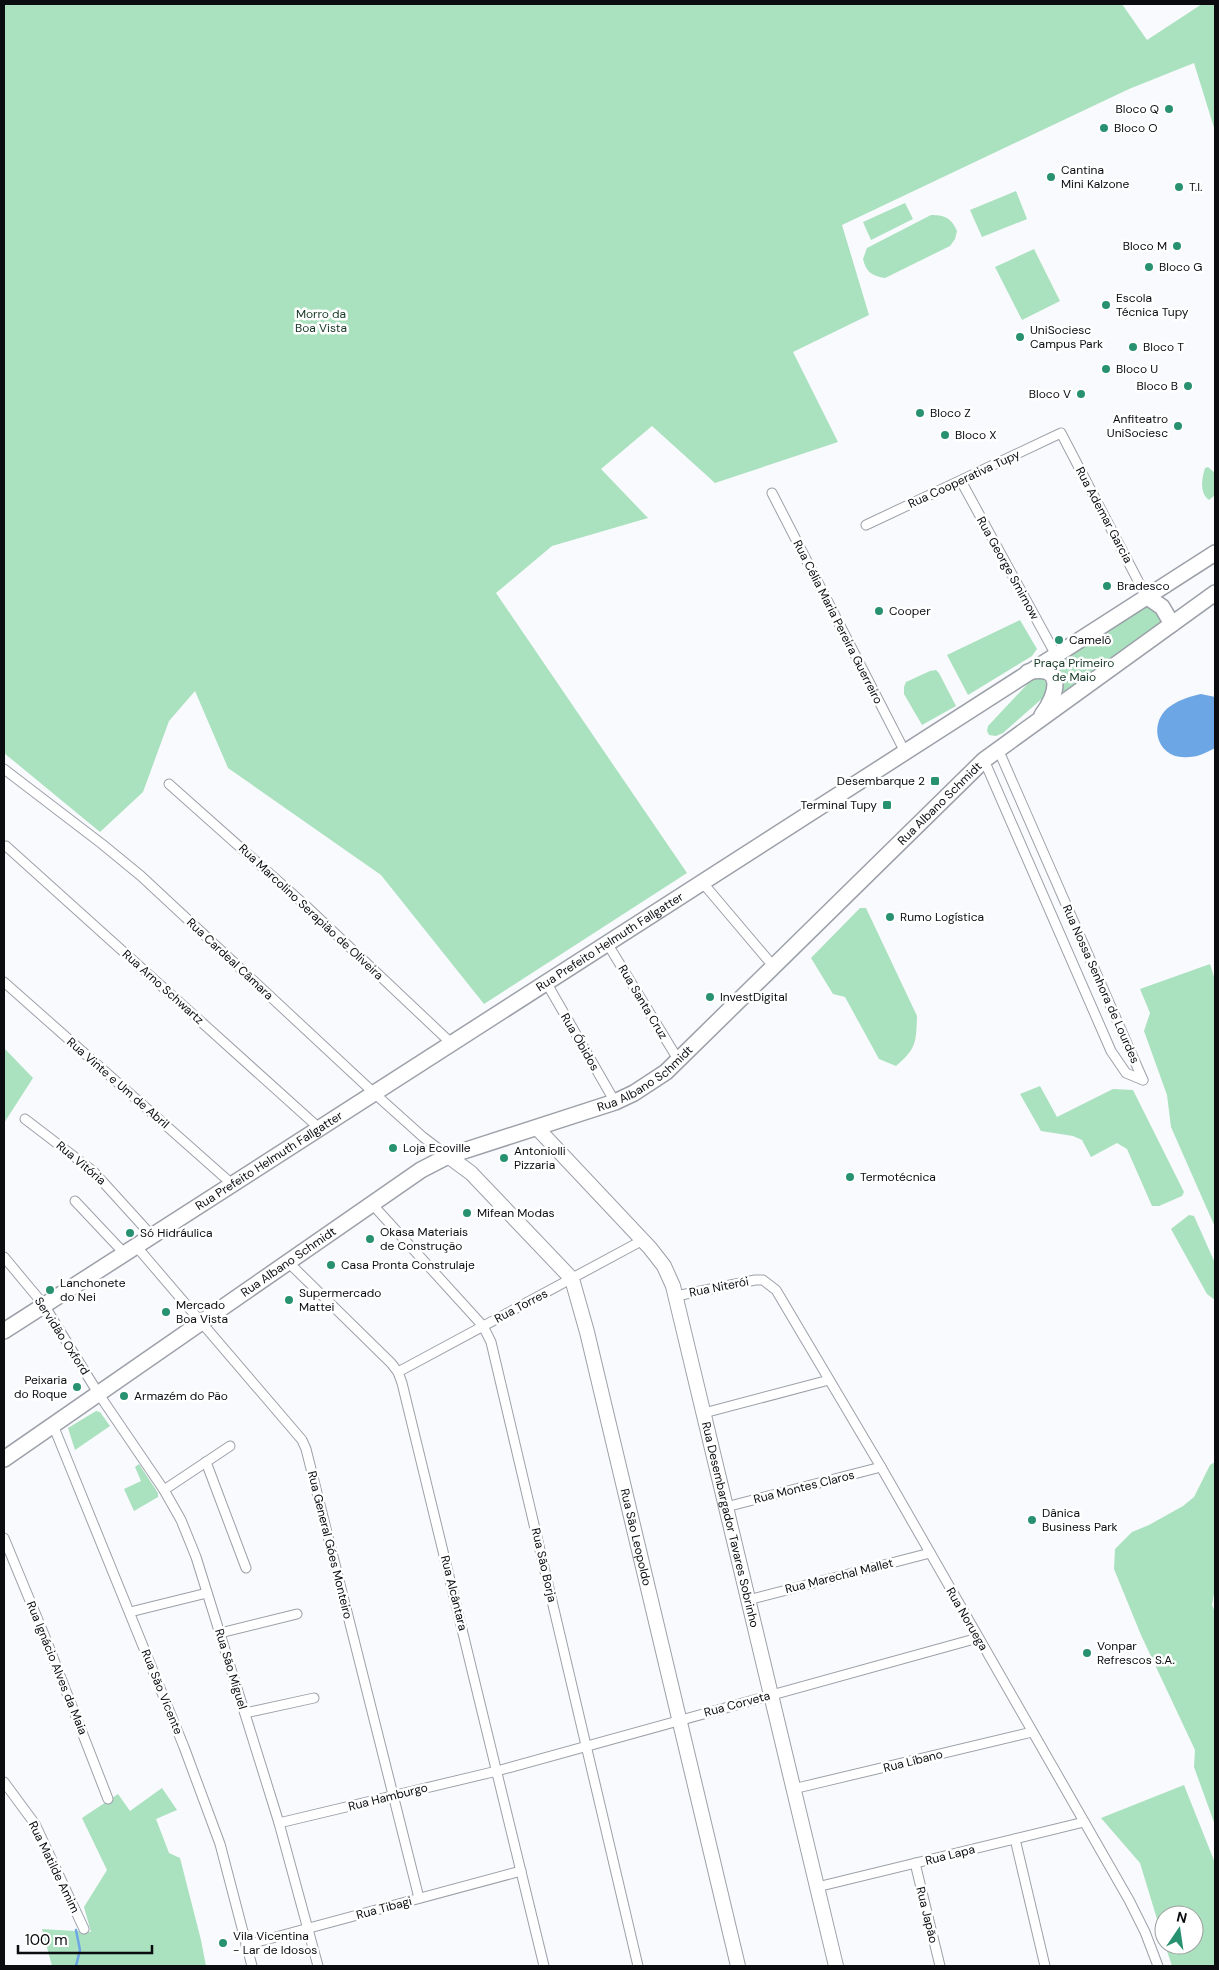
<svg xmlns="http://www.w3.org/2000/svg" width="1219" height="1970" viewBox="0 0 1219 1970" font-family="'DM Sans',sans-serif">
  <rect width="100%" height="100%" fill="#f9fafe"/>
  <g fill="#aae1be">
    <polygon points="4,4 1122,4 1147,40 1202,4 1215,4 1215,131 1194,63 1129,89 842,225 869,315 793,352 838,442 715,483 652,426 601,469 648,518 552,546 496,593 687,873 484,1004 381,875 228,768 195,691 169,721 143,792 100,832 4,753"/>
    <polygon points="1016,191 1027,219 982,237 970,210"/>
    <polygon points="905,203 913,219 871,240 863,222"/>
    <path d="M931 215C945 215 951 218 957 231L955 239 950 246 885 278C872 276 866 272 863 259L867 248Z"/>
    <polygon points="1034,249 1060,301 1022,320 995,267"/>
    <path d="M1208 467 1215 473V495L1209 500C1199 493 1202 478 1205 468Z"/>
    <polygon points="1145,607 1156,608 1163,623 1058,700 1046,668"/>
    <polygon points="1020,620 1037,649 1032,656 968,695 947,655"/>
    <polygon points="936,670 939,673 956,706 922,725 904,694 904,687 906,682 930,671"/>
    <path d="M1034 677C1045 676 1051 686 1045 696L1003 733 996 736 989 735 987 731 988 726Z"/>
    <path d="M860 908H866L917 1016C916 1042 917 1048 896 1066L879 1059 845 997 833 994 811 958Z"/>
    <polygon points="1210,964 1215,980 1215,1227 1171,1127 1167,1095 1144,1031 1150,1013 1140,989"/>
    <polygon points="4,1048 33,1078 4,1123"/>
    <polygon points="1040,1086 1057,1117 1113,1089 1133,1090 1184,1192 1182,1196 1159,1206 1152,1206 1127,1149 1117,1143 1091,1157 1082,1140 1073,1136 1041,1131 1020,1094"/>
    <polygon points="1189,1215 1194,1216 1215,1263 1215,1300 1207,1294 1171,1229"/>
    <polygon points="96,1411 100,1412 110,1426 75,1450 68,1428"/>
    <polygon points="1215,1462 1215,1588 1212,1605 1215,1612 1215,1825 1194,1767 1195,1750 1141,1635 1114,1569 1115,1549 1132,1532 1149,1525 1183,1506 1194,1497 1210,1465"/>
    <polygon points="139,1464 158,1493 158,1497 134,1511 124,1489 141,1481 135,1467"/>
    <polygon points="1184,1785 1215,1863 1215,1966 1172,1966 1165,1945 1194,1945 1194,1915 1164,1915 1164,1942 1140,1863 1101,1818"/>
    <polygon points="162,1788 177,1810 156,1819 169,1853 180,1858 201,1940 206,1966 52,1966 42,1929 91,1932 84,1907 107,1870 82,1818 118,1794 130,1811"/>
  </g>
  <path fill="#6da6e4" d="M1201 694 1215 697V748C1208 752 1198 757 1189 757 1156 761 1146 721 1172 705 1181 699 1192 696 1201 694Z"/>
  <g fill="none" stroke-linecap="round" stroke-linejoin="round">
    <polyline stroke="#6da6e4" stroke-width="2.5" points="76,1930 80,1950 76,1966"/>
    <g stroke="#9ca0a9" stroke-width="11">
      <g id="street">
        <polyline points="961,481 1056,655"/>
        <polyline points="772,493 905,752"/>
        <polyline points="866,525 1061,433 1146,596"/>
        <polyline points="998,749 1143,1080"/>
        <polyline points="984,760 1111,1051 1126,1073 1143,1080"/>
        <polyline points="4,769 102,844 141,876 374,1093 423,1137 448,1156"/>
        <polyline points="169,784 305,905 451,1043"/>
        <polyline points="6,846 319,1128"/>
        <polyline points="702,882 774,967"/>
        <polyline points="607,943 679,1061"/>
        <polyline points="4,982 232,1184"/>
        <polyline points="546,982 615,1102"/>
        <polyline points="25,1119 93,1171 152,1236"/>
        <polyline points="75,1201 124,1253"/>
        <polyline points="372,1204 483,1326 491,1342 638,1966"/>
        <polyline points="136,1246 302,1440 306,1449 419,1898"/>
        <polyline points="4,1257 44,1305 98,1393 164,1490 181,1520 196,1557 279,1823 318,1966"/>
        <polyline points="288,1262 391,1363 398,1372 402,1383 544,1966"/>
        <polyline points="676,1296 755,1280 763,1280 776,1290 881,1467 1129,1900 1145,1932 1158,1966"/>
        <polyline points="398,1372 643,1240"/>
        <polyline points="704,1413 829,1380"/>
        <polyline points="53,1425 184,1747 220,1844 252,1966"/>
        <polyline points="206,1462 246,1568"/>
        <polyline points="164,1490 230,1446"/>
        <polyline points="726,1507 881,1467"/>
        <polyline points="4,1538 45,1637 108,1799"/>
        <polyline points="748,1600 930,1553"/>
        <polyline points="130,1612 207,1593"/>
        <polyline points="220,1633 297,1614"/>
        <polyline points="245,1713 314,1698"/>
        <polyline points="4,1782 35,1824 84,1929"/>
        <polyline points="793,1789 1032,1732"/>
        <polyline points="279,1823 497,1771 978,1638"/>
        <polyline points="1015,1839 1045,1966"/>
        <polyline points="915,1863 940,1966"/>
        <polyline points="817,1887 1084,1822"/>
        <polyline points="246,1945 521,1871"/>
      </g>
    </g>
    <g stroke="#9ca0a9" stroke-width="16">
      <g id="secondary">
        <path id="s1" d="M537 1128 650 1248 664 1266 673 1286 836 1966"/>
        <path id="s2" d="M448 1156 471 1173 572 1279 587 1332 738 1966"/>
      </g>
    </g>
    <g stroke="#9ca0a9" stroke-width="18">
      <g id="primary">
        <polyline points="1146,596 1162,607 1172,624"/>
        <path d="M1028 672C1066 663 1057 696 1042 715"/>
        <path id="s3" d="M4 1331 1215 553"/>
        <path id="s4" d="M4 1459 421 1170 448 1156 615 1102 634 1093 666 1072 984 760 1215 593"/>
      </g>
    </g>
    <use href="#street" stroke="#fff" stroke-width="9"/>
    <use href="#secondary" stroke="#fff" stroke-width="14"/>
    <use href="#primary" stroke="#fff" stroke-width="15"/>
  </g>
  <g fill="#28916f" stroke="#fff" stroke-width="2">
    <circle cx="1169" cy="109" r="5"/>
    <circle cx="1104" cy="128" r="5"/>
    <circle cx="1051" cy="177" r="5"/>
    <circle cx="1179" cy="187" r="5"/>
    <circle cx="1177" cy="246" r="5"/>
    <circle cx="1149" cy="267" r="5"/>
    <circle cx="1106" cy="305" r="5"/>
    <circle cx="1020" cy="337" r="5"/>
    <circle cx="1133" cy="347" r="5"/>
    <circle cx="1106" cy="369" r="5"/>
    <circle cx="1188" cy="386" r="5"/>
    <circle cx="1081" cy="394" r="5"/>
    <circle cx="920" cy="413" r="5"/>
    <circle cx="1178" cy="426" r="5"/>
    <circle cx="945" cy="435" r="5"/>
    <circle cx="1107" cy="586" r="5"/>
    <circle cx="879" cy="611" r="5"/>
    <circle cx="1059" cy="640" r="5"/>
    <rect x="930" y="776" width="10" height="10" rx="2.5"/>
    <rect x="882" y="800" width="10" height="10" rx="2.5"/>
    <circle cx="890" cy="917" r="5"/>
    <circle cx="710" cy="997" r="5"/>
    <circle cx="393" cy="1148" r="5"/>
    <circle cx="504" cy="1158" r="5"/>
    <circle cx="850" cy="1177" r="5"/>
    <circle cx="467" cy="1213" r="5"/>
    <circle cx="130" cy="1233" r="5"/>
    <circle cx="370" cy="1239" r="5"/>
    <circle cx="331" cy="1265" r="5"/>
    <circle cx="50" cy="1290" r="5"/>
    <circle cx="289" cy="1300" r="5"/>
    <circle cx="166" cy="1312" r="5"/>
    <circle cx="77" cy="1387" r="5"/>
    <circle cx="124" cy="1396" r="5"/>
    <circle cx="1032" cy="1520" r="5"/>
    <circle cx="1087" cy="1653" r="5"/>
    <circle cx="223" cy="1943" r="5"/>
  </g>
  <g text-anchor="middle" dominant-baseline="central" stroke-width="5" stroke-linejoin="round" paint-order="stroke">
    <g font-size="12" fill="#0a0c0f" stroke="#fff" text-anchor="start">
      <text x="1159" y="109" text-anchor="end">Bloco Q</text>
      <text x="1114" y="128">Bloco O</text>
      <text x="1061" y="170">Cantina<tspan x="1061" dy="14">Mini Kalzone</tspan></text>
      <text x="1189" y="187">T.I.</text>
      <text x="1167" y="246" text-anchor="end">Bloco M</text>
      <text x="1159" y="267">Bloco G</text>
      <text x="1116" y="298">Escola<tspan x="1116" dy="14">Técnica Tupy</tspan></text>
      <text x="1030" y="330">UniSociesc<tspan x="1030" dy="14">Campus Park</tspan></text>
      <text x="1143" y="347">Bloco T</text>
      <text x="1116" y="369">Bloco U</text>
      <text x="1178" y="386" text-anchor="end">Bloco B</text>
      <text x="1071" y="394" text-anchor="end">Bloco V</text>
      <text x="930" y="413">Bloco Z</text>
      <text x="1168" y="419" text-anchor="end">Anfiteatro<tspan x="1168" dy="14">UniSociesc</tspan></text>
      <text x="955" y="435">Bloco X</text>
      <text x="1117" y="586">Bradesco</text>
      <text x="889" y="611">Cooper</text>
      <text x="1069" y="640">Camelô</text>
      <text x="925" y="781" text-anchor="end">Desembarque 2</text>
      <text x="877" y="805" text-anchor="end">Terminal Tupy</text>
      <text x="900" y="917">Rumo Logística</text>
      <text x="720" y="997">InvestDigital</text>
      <text x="403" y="1148">Loja Ecoville</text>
      <text x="514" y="1151">Antoniolli<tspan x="514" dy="14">Pizzaria</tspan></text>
      <text x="860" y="1177">Termotécnica</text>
      <text x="477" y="1213">Mifean Modas</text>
      <text x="380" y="1232">Okasa Materiais<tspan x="380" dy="14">de Construção</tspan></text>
      <text x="140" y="1233">Só Hidráulica</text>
      <text x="341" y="1265">Casa Pronta Construlaje</text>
      <text x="60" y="1283">Lanchonete<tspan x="60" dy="14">do Nei</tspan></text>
      <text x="299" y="1293">Supermercado<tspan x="299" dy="14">Mattei</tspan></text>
      <text x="176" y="1305">Mercado<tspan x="176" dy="14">Boa Vista</tspan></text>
      <text x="67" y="1380" text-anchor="end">Peixaria<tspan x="67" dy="14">do Roque</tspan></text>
      <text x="134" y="1396">Armazém do Pão</text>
      <text x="1042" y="1513">Dânica<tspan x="1042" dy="14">Business Park</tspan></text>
      <text x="1097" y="1646">Vonpar<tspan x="1097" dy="14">Refrescos S.A.</tspan></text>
      <text x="233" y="1936">Vila Vicentina<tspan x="233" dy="14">- Lar de Idosos</tspan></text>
    </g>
    <g font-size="12" fill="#133723" stroke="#fff">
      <text x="321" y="314">Morro da<tspan x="321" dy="14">Boa Vista</tspan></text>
      <text x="1074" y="663">Praça Primeiro<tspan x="1074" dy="14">de Maio</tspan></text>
    </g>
    <g font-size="12" fill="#0a0c0f" stroke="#fff">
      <text transform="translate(964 479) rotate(-25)">Rua Cooperativa Tupy</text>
      <text transform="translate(1104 515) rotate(62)">Rua Ademar Garcia</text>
      <text transform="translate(1008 568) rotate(61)">Rua George Smirnow</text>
      <text transform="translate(838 622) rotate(63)">Rua Célia Maria Pereira Guerreiro</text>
      <text stroke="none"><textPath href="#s4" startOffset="1156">Rua Albano Schmidt</textPath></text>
      <text transform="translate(311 912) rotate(43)">Rua Marcolino Serapião de Oliveira</text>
      <text stroke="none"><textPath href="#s3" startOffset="720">Rua Prefeito Helmuth Fallgatter</textPath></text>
      <text transform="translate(230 959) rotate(43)">Rua Cardeal Câmara</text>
      <text transform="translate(1101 984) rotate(66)">Rua Nossa Senhora de Lourdes</text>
      <text transform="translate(163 987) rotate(42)">Rua Arno Schwartz</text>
      <text transform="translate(643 1002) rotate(59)">Rua Santa Cruz</text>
      <text transform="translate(580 1042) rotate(60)">Rua Óbidos</text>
      <text stroke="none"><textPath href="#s4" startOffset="751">Rua Albano Schmidt</textPath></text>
      <text transform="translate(118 1083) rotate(41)">Rua Vinte e Um de Abril</text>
      <text stroke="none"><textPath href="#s3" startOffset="315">Rua Prefeito Helmuth Fallgatter</textPath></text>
      <text transform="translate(81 1163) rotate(40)">Rua Vitória</text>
      <text stroke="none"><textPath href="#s4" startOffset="346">Rua Albano Schmidt</textPath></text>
      <text transform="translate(719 1287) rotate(-11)">Rua Niterói</text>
      <text transform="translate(521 1306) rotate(-28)">Rua Torres</text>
      <text transform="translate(62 1336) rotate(57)">Servidão Oxford</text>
      <text transform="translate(804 1487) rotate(-14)">Rua Montes Claros</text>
      <text stroke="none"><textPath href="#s1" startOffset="455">Rua Desembargador Tavares Sobrinho</textPath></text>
      <text stroke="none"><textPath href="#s2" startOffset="441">Rua São Leopoldo</textPath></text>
      <text transform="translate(330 1545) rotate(76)">Rua General Góes Monteiro</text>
      <text transform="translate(544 1565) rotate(77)">Rua São Borja</text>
      <text transform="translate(839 1576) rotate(-14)">Rua Marechal Mallet</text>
      <text transform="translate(454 1593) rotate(76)">Rua Alcântara</text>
      <text transform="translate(967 1619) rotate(60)">Rua Noruega</text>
      <text transform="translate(57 1668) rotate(68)">Rua Ignácio Alves da Maia</text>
      <text transform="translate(231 1669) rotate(73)">Rua São Miguel</text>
      <text transform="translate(162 1692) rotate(68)">Rua São Vicente</text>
      <text transform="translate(737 1704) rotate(-15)">Rua Corveta</text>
      <text transform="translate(913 1761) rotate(-14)">Rua Líbano</text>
      <text transform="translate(388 1797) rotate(-14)">Rua Hamburgo</text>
      <text transform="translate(950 1855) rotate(-14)">Rua Lapa</text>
      <text transform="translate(54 1867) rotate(64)">Rua Matilde Amim</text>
      <text transform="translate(384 1908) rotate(-15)">Rua Tibagi</text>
      <text transform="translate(927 1915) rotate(76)">Rua Japão</text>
    </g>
  </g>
  <rect width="1219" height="1970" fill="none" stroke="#0a0c0f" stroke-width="10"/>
  <g transform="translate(1179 1930) rotate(13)"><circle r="24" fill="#ffffff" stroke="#9d9e9f"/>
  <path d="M0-4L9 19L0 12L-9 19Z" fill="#28916f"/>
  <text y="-8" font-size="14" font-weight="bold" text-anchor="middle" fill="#0a0c0f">N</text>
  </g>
  <path d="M18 1945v8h134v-8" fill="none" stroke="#0a0c0f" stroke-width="2.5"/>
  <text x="25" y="1945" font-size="15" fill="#0a0c0f" stroke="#ffffff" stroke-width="4" paint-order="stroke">100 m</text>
</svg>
